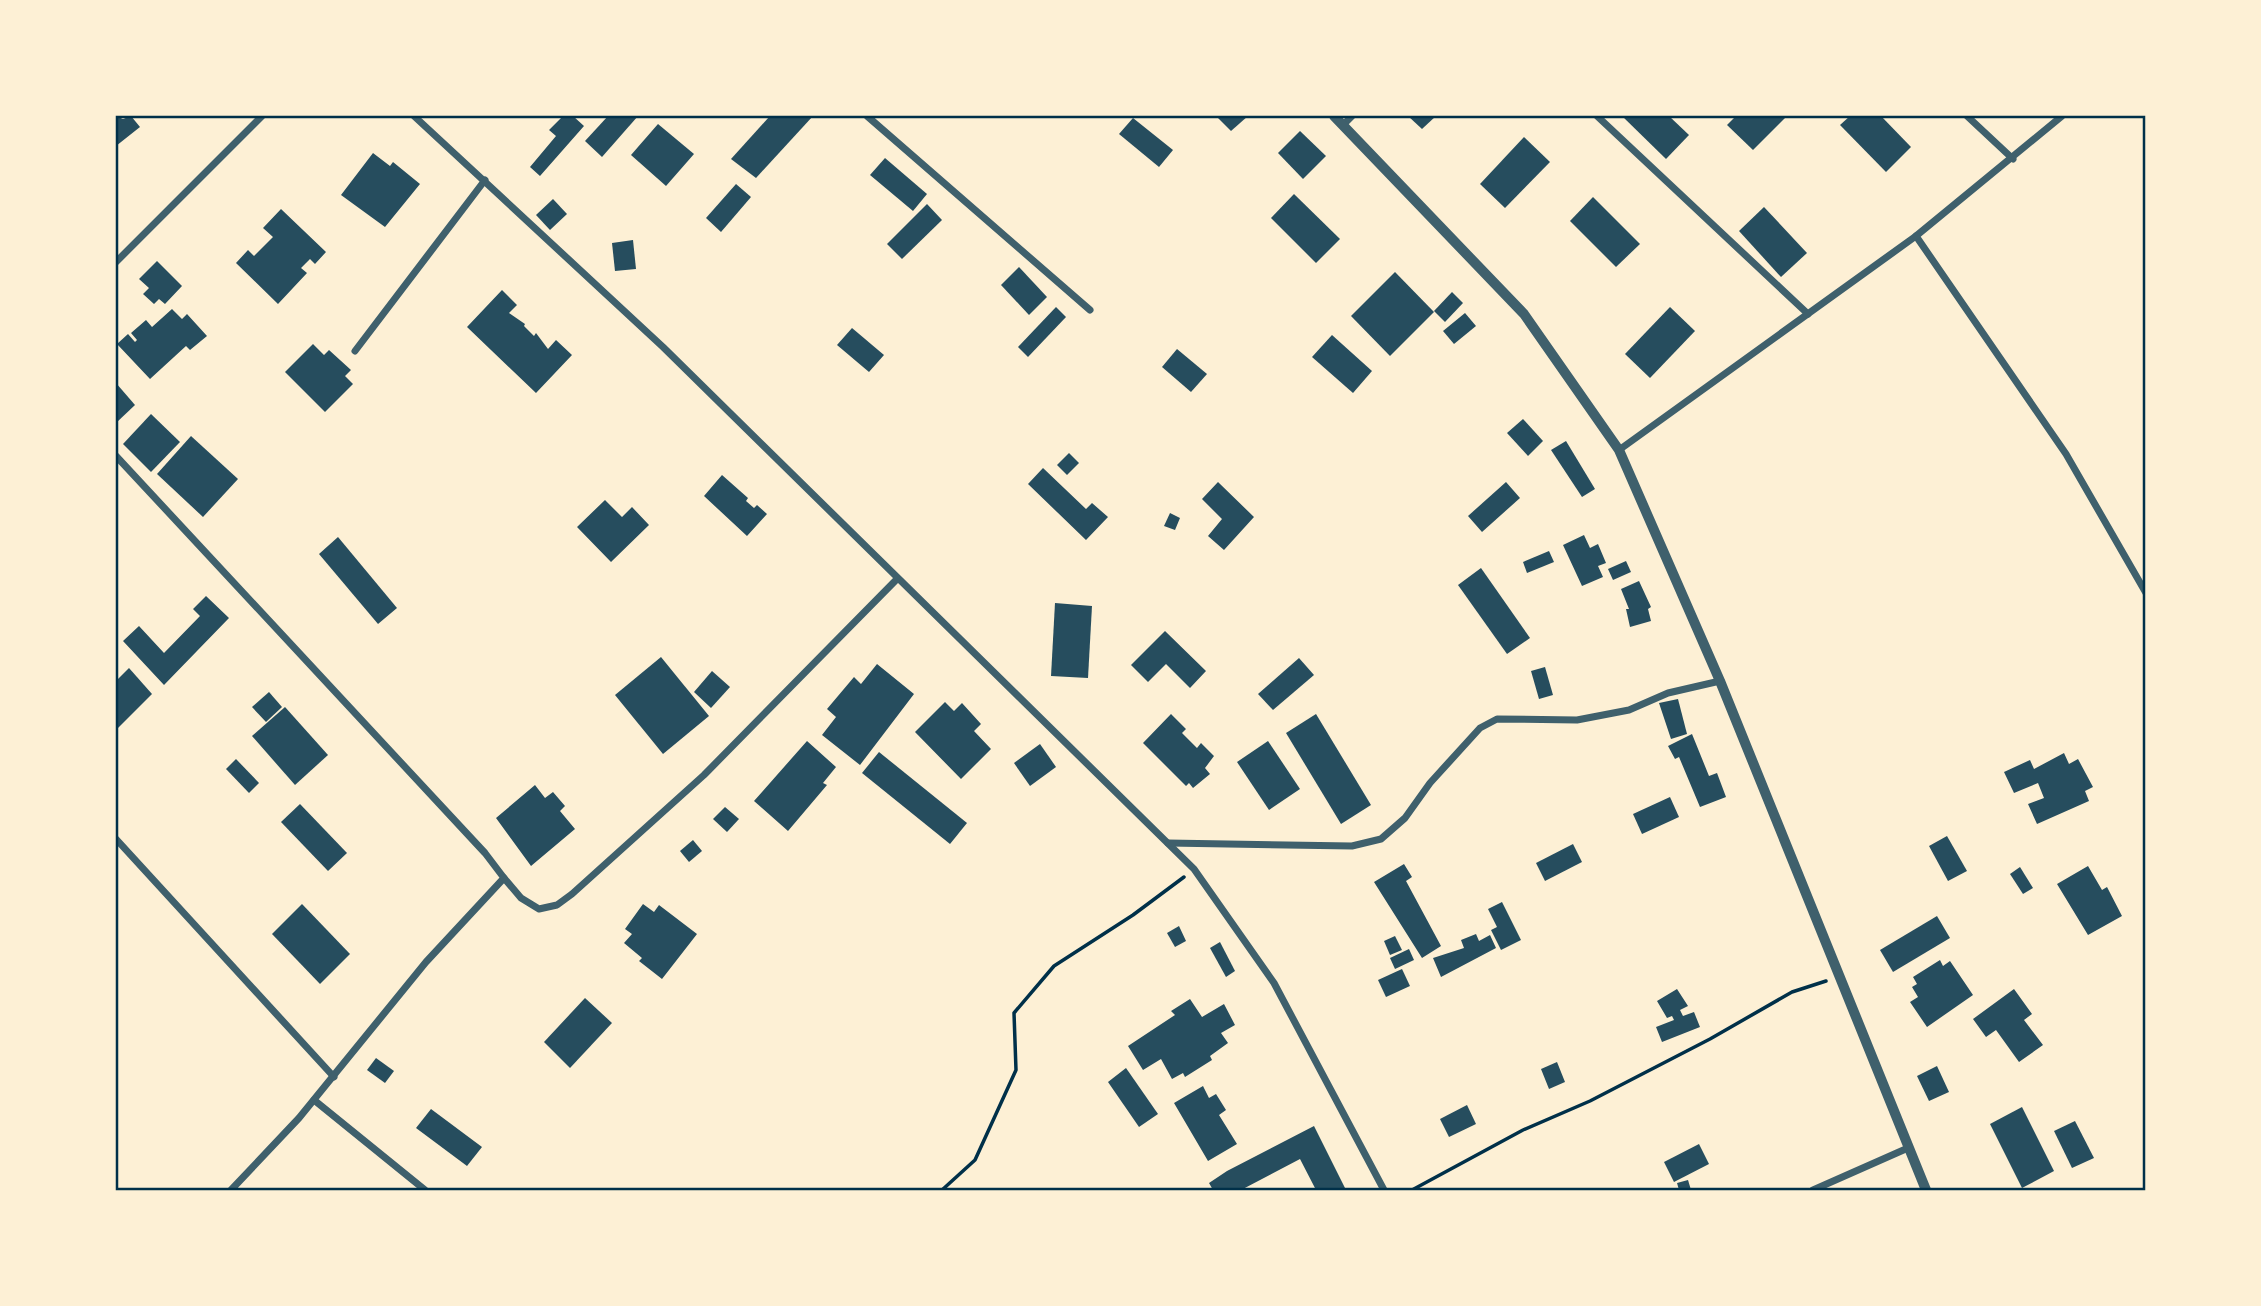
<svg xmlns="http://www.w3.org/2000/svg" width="2261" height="1306" viewBox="0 0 2261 1306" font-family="'Public Sans',sans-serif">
  <rect width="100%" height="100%" fill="#fdf0d5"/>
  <g fill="#264d5e">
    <polygon points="116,116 123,119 131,116 140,127 116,146"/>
    <polygon points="563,116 573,116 584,126 540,176 530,167 556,136 549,130"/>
    <polygon points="608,116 638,116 602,157 585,141"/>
    <polygon points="770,116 813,116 756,178 731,159"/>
    <polygon points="1216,116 1248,116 1231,131"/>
    <polygon points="1408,116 1436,116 1422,129"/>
    <polygon points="1622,116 1669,116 1689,135 1666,159"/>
    <polygon points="1736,116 1787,116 1753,150 1727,125"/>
    <polygon points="1850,116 1881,116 1911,147 1886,172 1840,125"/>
    <polygon points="1133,118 1173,150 1159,167 1119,134"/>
    <polygon points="658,124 694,154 666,186 631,155"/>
    <polygon points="1300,131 1326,156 1303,179 1278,153"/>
    <polygon points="1524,137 1550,162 1505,208 1480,184"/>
    <polygon points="373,153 390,166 393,162 420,184 385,227 341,195"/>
    <polygon points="885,158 927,194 913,211 870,175"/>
    <polygon points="736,184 751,197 721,232 706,218"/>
    <polygon points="1294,194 1340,239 1316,263 1271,218"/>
    <polygon points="1593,197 1640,244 1616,267 1570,221"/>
    <polygon points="553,199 567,214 550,230 536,215"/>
    <polygon points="927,204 942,220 902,259 887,244"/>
    <polygon points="1764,207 1807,253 1781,277 1739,231"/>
    <polygon points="281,209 326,252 315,264 310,259 301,268 307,273 278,304 236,263 248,250 254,256 273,237 263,228"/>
    <polygon points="633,240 636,269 615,271 612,243"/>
    <polygon points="157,261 182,286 165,304 159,299 154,304 143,294 149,288 139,279"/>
    <polygon points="1019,267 1047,297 1029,315 1001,285"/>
    <polygon points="1395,272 1434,312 1390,356 1351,316"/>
    <polygon points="502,290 517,305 509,313 525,324 524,326 534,336 536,333 548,349 556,340 572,355 536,393 467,327"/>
    <polygon points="1452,292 1463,303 1445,322 1434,311"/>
    <polygon points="1056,307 1066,317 1028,357 1018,347"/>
    <polygon points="1670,307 1695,331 1650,378 1625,354"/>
    <polygon points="172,309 182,319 187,314 207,336 190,350 186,346 150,379 117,344 128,334 135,342 137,340 131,333 146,320 152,327"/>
    <polygon points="1465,313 1476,326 1454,344 1443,331"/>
    <polygon points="852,328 884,355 869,372 837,345"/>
    <polygon points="1332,335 1372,371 1353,393 1312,357"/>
    <polygon points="313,344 324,355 329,350 351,370 345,376 353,384 325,412 285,372"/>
    <polygon points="1177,349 1207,374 1191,392 1162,367"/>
    <polygon points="116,383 135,405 116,423"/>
    <polygon points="151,414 180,442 151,472 123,444"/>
    <polygon points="1523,419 1543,441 1528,456 1507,433"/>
    <polygon points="191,436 238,479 203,517 157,474"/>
    <polygon points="1566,441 1595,489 1582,497 1551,450"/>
    <polygon points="1069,453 1079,463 1067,475 1057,465"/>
    <polygon points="1043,468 1086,509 1092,503 1108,517 1086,540 1028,484"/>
    <polygon points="722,475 748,498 746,501 754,508 757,505 767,514 747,536 704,496"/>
    <polygon points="1218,482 1254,517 1224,550 1208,536 1222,519 1202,499"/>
    <polygon points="1506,482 1520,498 1482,532 1468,516"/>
    <polygon points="605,500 622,517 632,507 649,525 611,562 577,527"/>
    <polygon points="1170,513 1180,518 1175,530 1164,526"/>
    <polygon points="1584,535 1590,548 1598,544 1606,563 1598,566 1603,577 1582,586 1563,545"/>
    <polygon points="338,537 397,608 378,624 319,554"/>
    <polygon points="1549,551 1554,562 1527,573 1523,562"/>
    <polygon points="1626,561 1631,572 1613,580 1608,569"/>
    <polygon points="1481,568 1530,638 1507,654 1458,585"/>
    <polygon points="1639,581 1651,607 1648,609 1651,621 1630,627 1626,609 1629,609 1621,589"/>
    <polygon points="206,596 229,618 164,685 123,641 139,626 164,653 200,616 193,609"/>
    <polygon points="1055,603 1092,606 1088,678 1051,676"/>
    <polygon points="1165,631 1206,671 1190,688 1166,664 1148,682 1131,665"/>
    <polygon points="661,657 709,716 663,754 615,695"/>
    <polygon points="1299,658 1314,675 1273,710 1258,694"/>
    <polygon points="877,664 914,694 860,765 822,735 836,717 827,709 854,677 861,684"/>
    <polygon points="1545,667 1553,695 1539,699 1531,671"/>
    <polygon points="129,668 152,694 116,730 116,681"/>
    <polygon points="712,671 730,687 711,708 694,692"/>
    <polygon points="269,692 282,707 266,722 252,707"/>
    <polygon points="1678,699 1687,734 1671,739 1659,703"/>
    <polygon points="945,702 954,711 962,703 981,724 974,731 991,749 961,779 915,732"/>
    <polygon points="285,707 328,755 295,785 252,736"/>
    <polygon points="1171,714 1186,729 1182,733 1197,748 1201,743 1214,756 1205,768 1210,774 1193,788 1189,783 1186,786 1143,743"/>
    <polygon points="1316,714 1371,805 1341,824 1286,733"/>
    <polygon points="1692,734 1709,776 1717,773 1726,797 1700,807 1679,757 1675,759 1668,746"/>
    <polygon points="807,741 836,767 823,783 827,785 788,831 754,801"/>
    <polygon points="1268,741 1300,789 1269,810 1237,762"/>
    <polygon points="1040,744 1056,767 1030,786 1014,763"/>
    <polygon points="879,752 967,823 950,844 862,773"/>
    <polygon points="2064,753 2069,764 2078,759 2093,787 2085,791 2089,801 2037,824 2028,804 2044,798 2038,783 2014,793 2004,772 2030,760 2034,769"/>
    <polygon points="236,759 259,783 249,793 226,769"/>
    <polygon points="535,785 545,798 553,792 565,806 560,811 575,829 531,866 496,818"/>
    <polygon points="1670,797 1679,817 1642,834 1633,814"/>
    <polygon points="300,804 347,853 328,871 281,822"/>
    <polygon points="725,807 739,819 727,832 713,819"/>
    <polygon points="1947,836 1967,871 1948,881 1929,846"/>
    <polygon points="693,840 702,851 689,862 680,851"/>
    <polygon points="1573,844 1582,862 1545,881 1536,863"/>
    <polygon points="1404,864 1412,877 1406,881 1441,946 1422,958 1374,882"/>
    <polygon points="2088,866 2102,890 2107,887 2122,916 2088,935 2057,884"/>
    <polygon points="2020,867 2033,888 2023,894 2010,874"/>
    <polygon points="1502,902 1521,940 1501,950 1491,930 1497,927 1488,909"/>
    <polygon points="302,904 350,954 320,984 272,934"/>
    <polygon points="643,904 654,912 659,905 697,934 662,979 639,961 642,958 624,943 632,934 625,929"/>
    <polygon points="1937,916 1950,938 1893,972 1880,950"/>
    <polygon points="1179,926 1186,941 1175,947 1167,933"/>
    <polygon points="1476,934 1479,941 1490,935 1496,948 1441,977 1433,958 1464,948 1461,940"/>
    <polygon points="1395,936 1402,950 1390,955 1384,941"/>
    <polygon points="1220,942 1235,971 1226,977 1210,948"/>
    <polygon points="1409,949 1414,960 1395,969 1390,958"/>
    <polygon points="1940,960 1943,966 1950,961 1973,995 1927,1027 1910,1002 1918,997 1912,987 1917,984 1913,977"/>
    <polygon points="1402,969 1410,986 1386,997 1378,980"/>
    <polygon points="1677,989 1688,1006 1680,1010 1683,1016 1694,1012 1700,1027 1662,1042 1656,1027 1674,1020 1672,1016 1667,1018 1657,1001"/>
    <polygon points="2014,989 2032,1014 2024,1020 2043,1045 2019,1062 1996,1030 1986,1037 1973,1019"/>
    <polygon points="585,998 612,1023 570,1068 544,1042"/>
    <polygon points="1190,999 1202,1017 1224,1004 1235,1025 1221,1033 1228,1043 1210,1056 1212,1060 1185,1077 1183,1073 1172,1079 1161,1059 1143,1070 1128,1046 1175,1015 1171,1011"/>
    <polygon points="376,1058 394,1071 385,1083 367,1070"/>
    <polygon points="1557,1062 1565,1082 1549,1089 1541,1069"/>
    <polygon points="1937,1066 1949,1092 1929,1101 1917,1076"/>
    <polygon points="1126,1068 1158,1114 1139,1127 1108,1082"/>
    <polygon points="1203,1086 1209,1098 1216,1094 1226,1110 1219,1115 1237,1144 1208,1161 1174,1103"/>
    <polygon points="1467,1105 1476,1124 1449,1137 1440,1119"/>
    <polygon points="2022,1107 2054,1171 2022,1188 1990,1124"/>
    <polygon points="431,1109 482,1147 467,1166 416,1128"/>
    <polygon points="2075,1121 2094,1158 2072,1168 2054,1131"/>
    <polygon points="1314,1126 1346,1190 1316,1190 1300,1159 1241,1190 1213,1190 1209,1183 1227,1171"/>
    <polygon points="1699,1144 1709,1164 1674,1182 1664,1162"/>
    <polygon points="1688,1180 1691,1190 1679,1190 1677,1183"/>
  </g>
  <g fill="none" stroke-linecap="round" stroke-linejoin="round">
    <g stroke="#003049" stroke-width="3.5">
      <polyline points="942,1190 975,1160 1016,1070 1014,1013 1054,966 1133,915 1184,877"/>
      <polyline points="1412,1190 1523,1130 1590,1101 1710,1039 1792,992 1826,981"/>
    </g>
    <g stroke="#3f606c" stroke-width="7">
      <polyline points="414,116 663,347 1194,869 1274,983 1384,1190"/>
      <polyline points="867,116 1090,310"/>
      <polyline points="1597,116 1808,314"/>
      <polyline points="1967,116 2013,159"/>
      <polyline points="1343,125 1352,116"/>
      <polyline points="1916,236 2066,454 2146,593"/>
      <polyline points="116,262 262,116"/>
      <polyline points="355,351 485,180"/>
      <polyline points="1619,450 1916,236 2062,116"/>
      <polyline points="116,456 485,853 504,878 426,962 299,1118 231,1190"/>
      <polyline points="116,839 334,1077"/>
      <polyline points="1168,843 1352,846 1381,839 1405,818 1430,783 1480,728 1497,719 1577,720 1629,710 1668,693 1720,681"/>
      <polyline points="504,878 521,898 539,909 557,905 572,894 704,775 897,579"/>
      <polyline points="314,1100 425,1190"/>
      <polyline points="1813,1190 1908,1148"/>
    </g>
    <polyline stroke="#3f606c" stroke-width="10" points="1334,116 1524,314 1619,450 1720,681 1926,1190"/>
  </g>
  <rect width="2261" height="1306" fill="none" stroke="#fdf0d5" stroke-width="234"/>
  <rect x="117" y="117" width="2027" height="1072" fill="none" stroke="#003049" stroke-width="2.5"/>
</svg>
